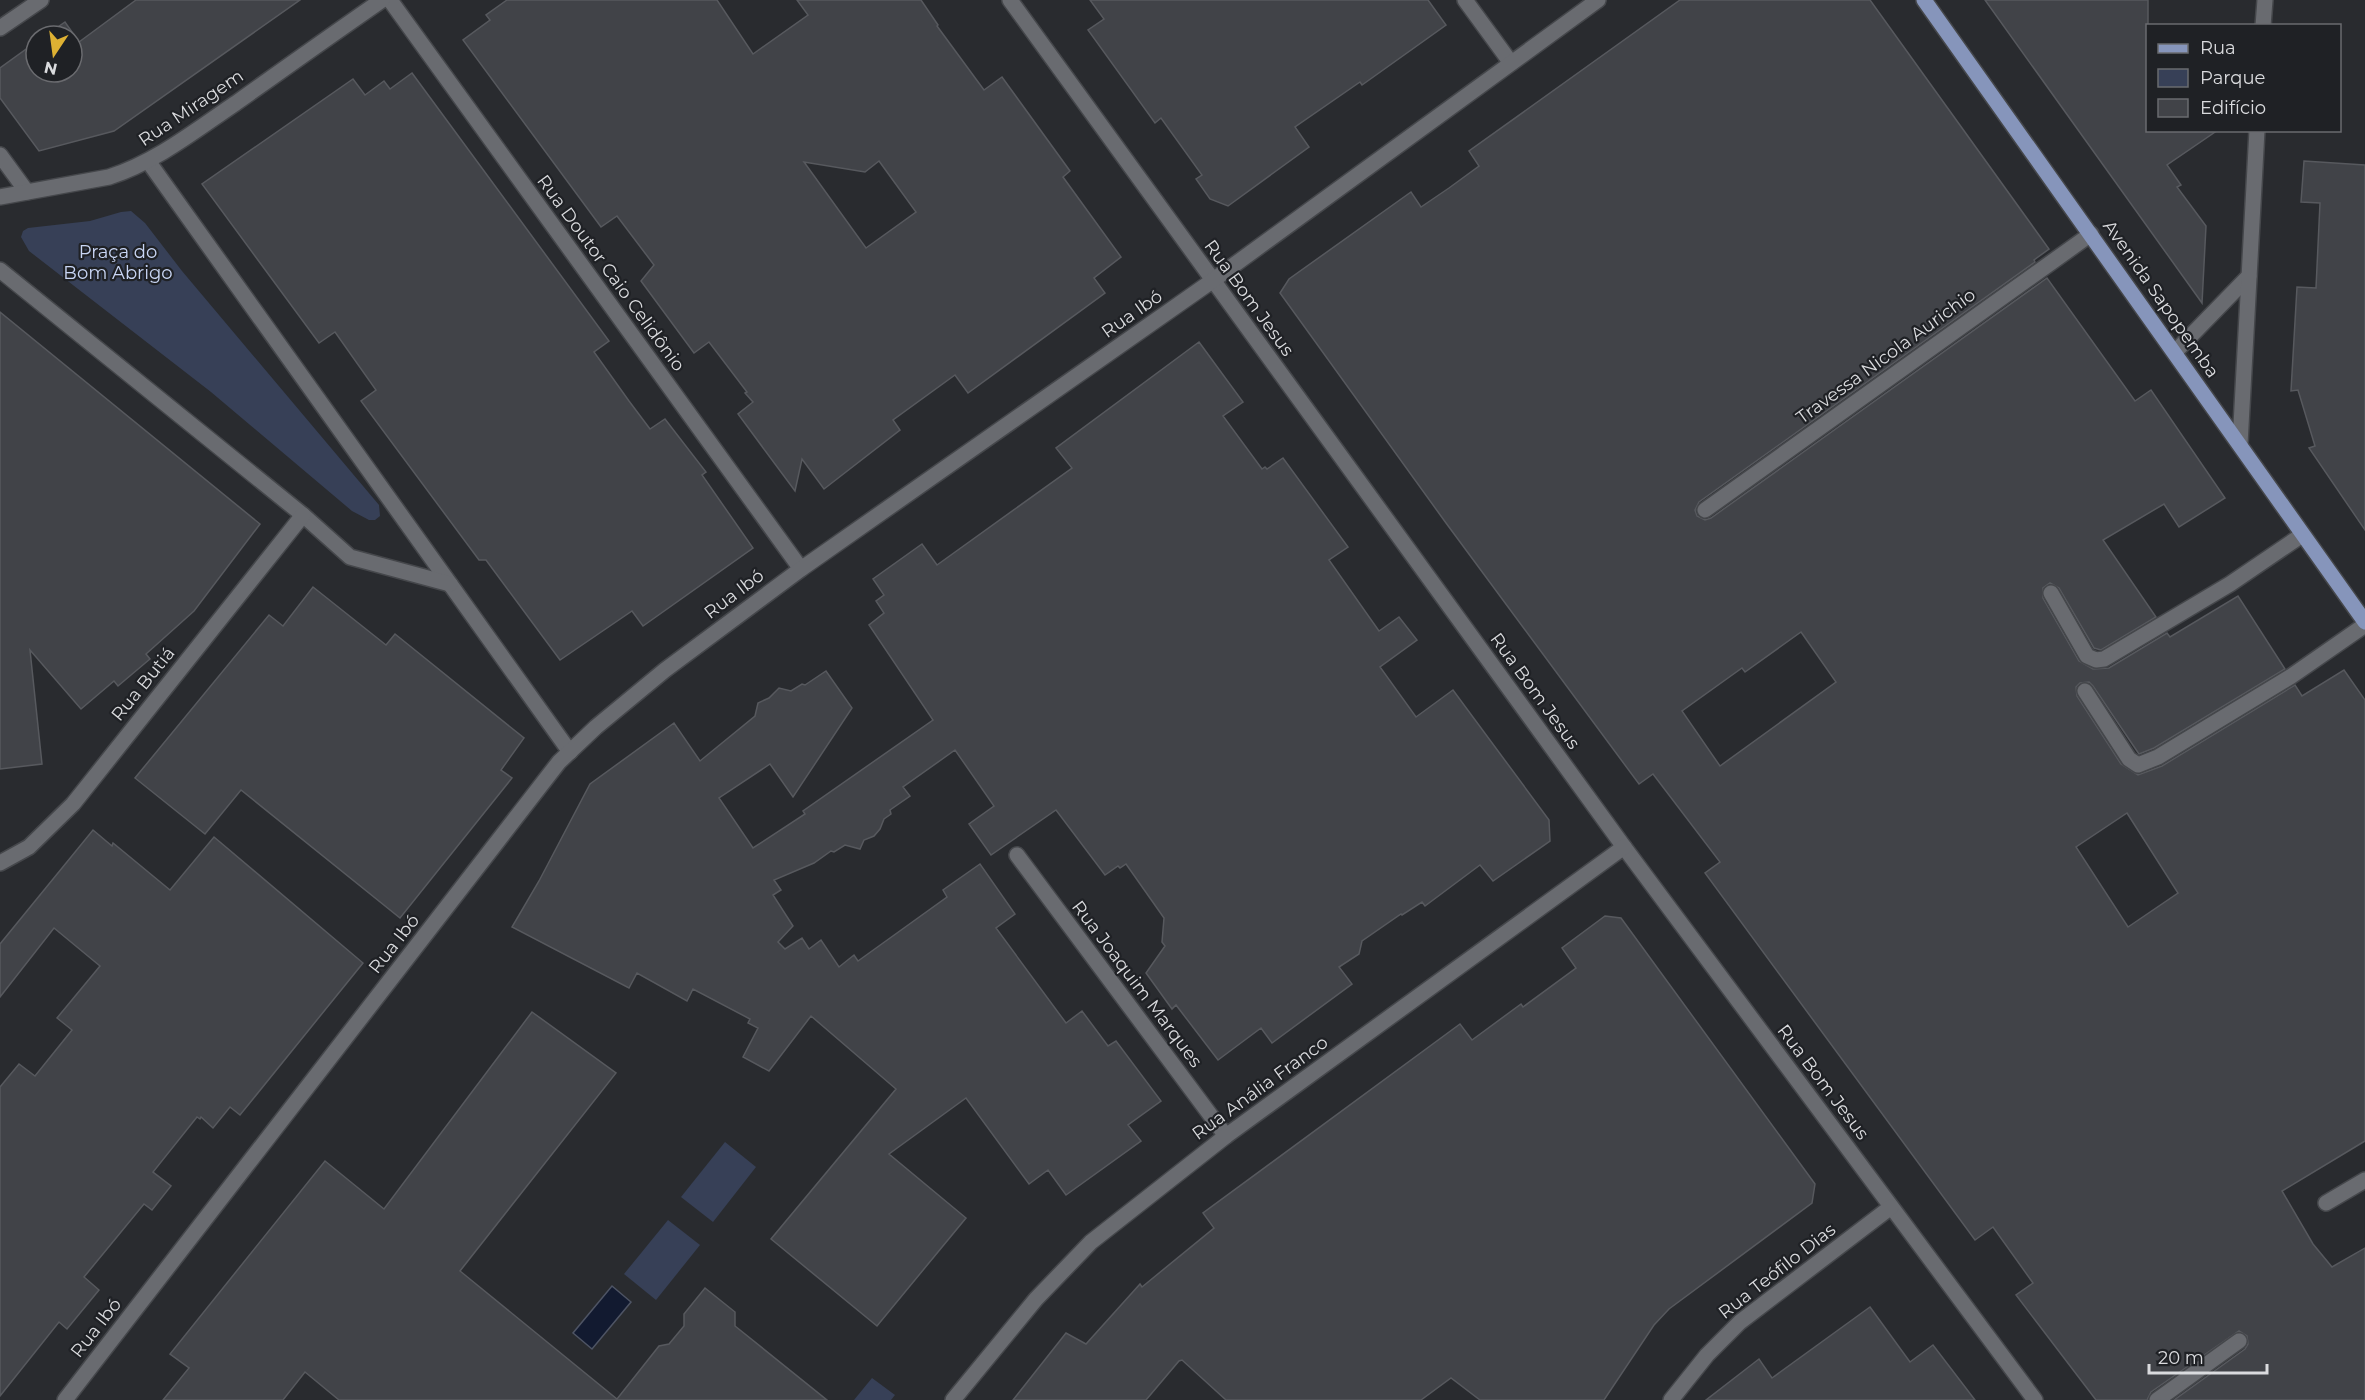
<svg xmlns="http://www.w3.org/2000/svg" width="2365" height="1400" viewBox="0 0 2365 1400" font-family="Montserrat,sans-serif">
  <rect width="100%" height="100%" fill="#292b2f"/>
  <g fill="#374057">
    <polygon points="131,211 145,223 182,271 379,505 380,516 375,520 369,520 352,511 211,392 29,251 21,237 23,231 28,228 90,221 121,212"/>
    <polygon points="725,1142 756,1167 713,1222 681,1197"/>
    <polygon points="668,1220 700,1245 656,1300 624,1274"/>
    <polygon points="872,1378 895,1395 891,1400 854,1400"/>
  </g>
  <polygon fill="#121a30" stroke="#4e5464" stroke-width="1.5" points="612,1286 631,1302 592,1349 573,1333"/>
  <g fill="#414348" stroke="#57595e" stroke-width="1.5" fill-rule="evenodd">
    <polygon points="136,0 300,0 114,131 39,151 0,98 0,68 36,42 36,72 72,72 72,36 45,36 65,22 79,42"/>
    <path d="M507 0H717L753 54 808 15 797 0H921L938 25 937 26 984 90 1002 77 1070 171 1063 177 1121 257 1094 278 1105 293 968 393 955 375 893 420 900 430 824 489 802 459 795 491 738 414 753 402 745 393 747 392 709 342 694 353 641 281 654 265 617 216 601 227 463 40 490 20 486 15ZM879 161 916 212 866 248 804 162 865 172Z"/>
    <polygon points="1090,0 1428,0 1446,25 1362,85 1360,82 1295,127 1309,147 1228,206 1210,199 1196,179 1202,175 1161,118 1155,123 1088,30 1104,19"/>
    <path d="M1680 0H1870L2049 249 2034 260 2035 262 1699 502 1695 510 1697 516 1705 520 1711 518 2047 278 2135 401 2151 390 2225 498 2179 527 2164 504 2103 540 2156 617 2101 650 2094 648 2059 588 2050 583 2043 588V598L2079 661 2093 669 2109 668 2167 633 2170 637 2238 596 2285 669 2154 748 2139 754 2093 686 2089 682 2080 683 2076 687 2077 696 2121 764 2138 775 2162 766 2295 685 2302 696 2344 670 2365 700V1141L2282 1191 2313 1244 2332 1267 2365 1248V1400H2174L2245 1349 2248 1344 2247 1336 2239 1331 2151 1392 2147 1400H2096L2016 1295 2033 1283 1993 1227 1975 1240 1705 873 1720 862 1653 774 1639 784 1446 523 1280 293 1289 279 1411 192 1421 207 1449 188 1479 166 1469 151ZM1801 632 1836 682 1720 766 1682 711 1742 668 1745 672ZM2127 813 2178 893 2128 927 2076 847Z"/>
    <polygon points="1985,0 2148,0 2148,130 2218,130 2167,165 2181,185 2177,187 2206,226 2202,303"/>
    <polygon points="412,73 609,341 594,352 629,401 650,429 665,419 706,472 702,475 753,548 643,626 632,611 560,660 486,560 479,560 361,401 376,390 335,332 319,343 202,184 353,79 365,95 384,81 390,89"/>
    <polygon points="2304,161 2365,165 2365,530 2309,448 2315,446 2298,390 2291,391 2297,287 2316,288 2320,203 2301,202"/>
    <polygon points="0,312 260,524 194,611 146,654 150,659 118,686 114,681 81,709 30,650 42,764 0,769"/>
    <polygon points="1199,342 1243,402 1223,416 1262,469 1265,467 1267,469 1283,458 1348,547 1329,560 1379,631 1399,617 1417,640 1380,667 1416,717 1453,690 1549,820 1550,841 1493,881 1480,865 1425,906 1422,902 1402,915 1401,914 1362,941 1359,954 1339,967 1352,984 1272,1043 1261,1028 1218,1060 1176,1005 1172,1009 1146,973 1165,946 1162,942 1164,918 1126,864 1120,868 1118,866 1105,875 1056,810 991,855 969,824 994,806 955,750 903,787 910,796 890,810 891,814 884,819 880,829 874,836 864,840 860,849 845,845 834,852 831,851 814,863 774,880 781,890 773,895 793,926 778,942 785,949 802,938 809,949 821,940 839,967 854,955 858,961 947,897 943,890 980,864 1015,914 996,928 1066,1023 1082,1011 1108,1046 1116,1041 1161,1101 1128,1125 1141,1141 1066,1195 1048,1170 1029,1184 966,1098 889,1154 966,1218 877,1326 771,1239 896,1089 811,1016 769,1071 743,1057 758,1028 748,1023 750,1019 693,989 687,1001 637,973 629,988 512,927 539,881 590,784 674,723 700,761 755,716 758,703 769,698 779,688 791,691 802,684 805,685 826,671 852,708 793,797 770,764 719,798 753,848 805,814 803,811 933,720 869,625 884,613 876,601 884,595 873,579 922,544 937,565 1072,468 1056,448"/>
    <polygon points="313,587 386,645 395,634 524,738 501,770 512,778 400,918 241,790 205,834 135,778 269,615 283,626"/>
    <polygon points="93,830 112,846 113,843 170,890 214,837 363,963 240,1115 230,1107 213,1128 201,1117 200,1119 197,1117 153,1172 171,1186 152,1210 144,1204 84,1277 99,1290 67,1329 59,1322 0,1396 0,1087 19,1064 35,1076 72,1030 57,1018 100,966 54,928 0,997 0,944"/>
    <polygon points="1605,916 1621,918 1815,1184 1812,1203 1669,1309 1654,1325 1604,1400 1480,1400 1451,1378 1421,1400 1226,1400 1182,1360 1179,1361 1146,1400 1013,1400 1066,1333 1086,1344 1140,1284 1142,1287 1214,1228 1203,1213 1460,1024 1472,1040 1521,1004 1523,1007 1576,968 1562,948"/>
    <polygon points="532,1012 616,1073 460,1271 617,1399 659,1346 669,1344 684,1326 684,1314 705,1288 735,1312 735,1326 827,1400 339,1400 305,1372 283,1400 163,1400 189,1368 170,1354 325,1161 384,1209"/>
    <polygon points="1870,1307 1910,1362 1933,1345 1975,1400 1706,1400 1759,1359 1772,1378"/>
  </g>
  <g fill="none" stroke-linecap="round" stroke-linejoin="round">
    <g stroke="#45474b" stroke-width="18">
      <g id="minor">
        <polyline points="390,0 801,569"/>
        <polyline points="1010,0 1624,847 2035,1400"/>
        <polyline points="1465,0 1511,63"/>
        <polyline points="2263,26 2265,0"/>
        <polyline points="0,28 41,0"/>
        <polyline points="0,155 27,192"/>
        <polyline points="148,161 570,752"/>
        <path d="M0 197 109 177C156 162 196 130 236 103 285 68 333 34 382 0"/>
        <polyline points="0,270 303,515 350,557 450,584"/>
        <polyline points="2175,352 2249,276"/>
        <polyline points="2240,444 2257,130"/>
        <polyline points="1705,510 2091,234"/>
        <polyline points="2051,593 2087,656 2096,660 2104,659 2230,584 2302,535"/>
        <polyline points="2085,691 2129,759 2138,765 2158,757 2290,677 2365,625"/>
        <polyline points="1017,855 1226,1136"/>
        <polyline points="0,863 29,847 73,804 303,515"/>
        <polyline points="2326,1203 2365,1180"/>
        <polyline points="65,1400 559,762 596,727 665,670 801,569 1212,281 1598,0"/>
        <polyline points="953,1400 1036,1299 1091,1242 1226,1136 1624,847"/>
        <polyline points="1671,1400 1707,1355 1740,1322 1891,1207"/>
        <polyline points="2157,1400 2239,1341"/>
      </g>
    </g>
    <g stroke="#45474b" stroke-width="18">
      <polyline id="major" points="1924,0 2365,622"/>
    </g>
    <use href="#minor" stroke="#696b70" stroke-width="15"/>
    <use href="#major" stroke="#8695bb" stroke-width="15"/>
  </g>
  <g text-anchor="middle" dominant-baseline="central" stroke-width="4.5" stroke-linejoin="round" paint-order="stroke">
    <g font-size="18" fill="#dadbde" stroke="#1f2125">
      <text transform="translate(191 108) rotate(-34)">Rua Miragem</text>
      <text transform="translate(611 273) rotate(54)">Rua Doutor Caio Celidônio</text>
      <text transform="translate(1249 298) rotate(54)">Rua Bom Jesus</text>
      <text transform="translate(2161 299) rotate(55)">Avenida Sapopemba</text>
      <text transform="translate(1132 314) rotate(-35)">Rua Ibó</text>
      <text transform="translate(1886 356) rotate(-36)">Travessa Nicola Aurichio</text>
      <text transform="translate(734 594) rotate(-37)">Rua Ibó</text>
      <text transform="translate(143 684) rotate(-51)">Rua Butiá</text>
      <text transform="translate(1535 691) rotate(54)">Rua Bom Jesus</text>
      <text transform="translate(394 944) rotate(-52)">Rua Ibó</text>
      <text transform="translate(1137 984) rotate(53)">Rua Joaquim Marques</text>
      <text transform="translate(1823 1082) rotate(53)">Rua Bom Jesus</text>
      <text transform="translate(1260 1088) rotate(-36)">Rua Anália Franco</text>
      <text transform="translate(1777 1271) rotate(-38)">Rua Teófilo Dias</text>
      <text transform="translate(96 1328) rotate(-52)">Rua Ibó</text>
    </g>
    <g font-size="18" fill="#c9d6f5" stroke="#1f2125">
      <text x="118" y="252">Praça do<tspan x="118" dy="21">Bom Abrigo</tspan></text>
    </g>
  </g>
  <rect x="2146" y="24" width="195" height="108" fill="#1f2125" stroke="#6a6b6f" stroke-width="1.5"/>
  <rect x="2158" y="44" width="30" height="9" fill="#8695bb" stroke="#6a6b6f" stroke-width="1.5"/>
  <text x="2200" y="54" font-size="18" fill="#dadbde">Rua</text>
  <rect x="2158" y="69" width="30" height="18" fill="#374057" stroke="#6a6b6f" stroke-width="1.5"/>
  <text x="2200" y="84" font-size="18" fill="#dadbde">Parque</text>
  <rect x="2158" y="99" width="30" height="18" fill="#414348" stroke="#6a6b6f" stroke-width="1.5"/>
  <text x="2200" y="114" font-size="18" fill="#dadbde">Edifício</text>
  <g transform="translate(54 54) rotate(193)"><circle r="28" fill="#1f2125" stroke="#6a6b6f" stroke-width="1.5"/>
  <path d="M0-4.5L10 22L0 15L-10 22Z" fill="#deb133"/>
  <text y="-9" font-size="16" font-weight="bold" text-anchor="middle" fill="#dadbde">N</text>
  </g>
  <path d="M2149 1364v9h118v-9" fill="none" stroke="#dadbde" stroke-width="3"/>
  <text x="2158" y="1364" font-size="18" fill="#dadbde" stroke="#1f2125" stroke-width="4.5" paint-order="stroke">20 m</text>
</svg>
